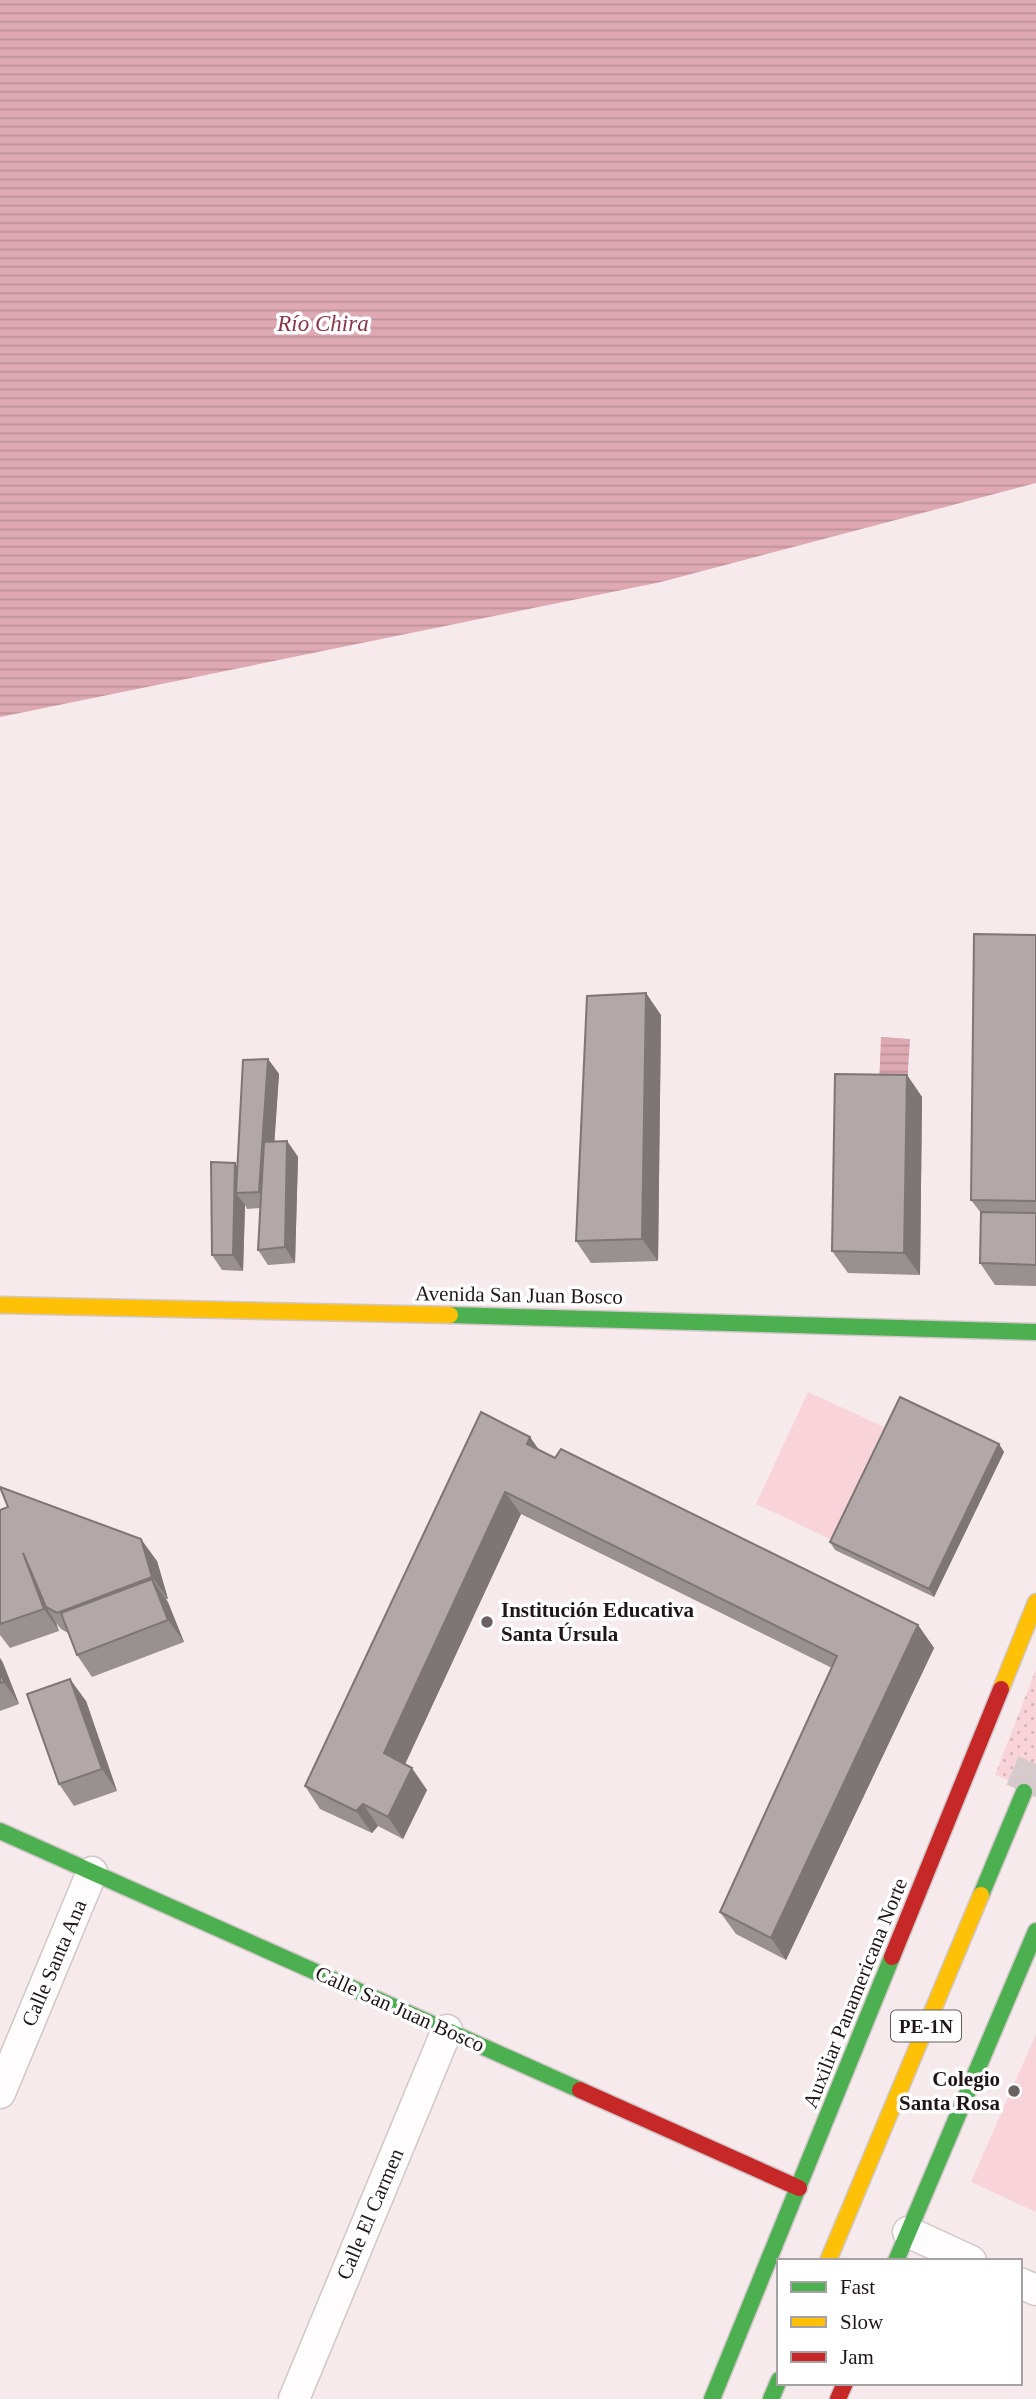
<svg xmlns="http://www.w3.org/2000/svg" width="1036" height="2399" viewBox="0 0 1036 2399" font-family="Georgia,serif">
  <defs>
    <pattern id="park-dots" width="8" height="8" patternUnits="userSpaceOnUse" patternTransform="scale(1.75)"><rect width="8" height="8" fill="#f8d4da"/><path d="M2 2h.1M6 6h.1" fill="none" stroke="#d4b5ba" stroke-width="1.8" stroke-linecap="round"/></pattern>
    <pattern id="water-rules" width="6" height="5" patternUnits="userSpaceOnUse" patternTransform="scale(1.75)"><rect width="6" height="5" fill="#dea9b3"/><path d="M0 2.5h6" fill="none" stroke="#be9199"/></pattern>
  </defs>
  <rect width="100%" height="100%" fill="#f6eaec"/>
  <g fill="#f8d4da">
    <polygon points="808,1392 884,1427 832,1540 756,1504"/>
    <polygon points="1036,2034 1036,2212 971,2182"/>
  </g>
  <polygon fill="url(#park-dots)" points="1036,1669 1036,1791 995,1775"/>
  <g fill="url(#water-rules)">
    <polygon points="0,0 1036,0 1036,483 661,582 0,717"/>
    <polygon points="881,1037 910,1039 907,1086 879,1084"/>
  </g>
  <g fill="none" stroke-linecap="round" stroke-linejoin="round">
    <polyline stroke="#d6cacc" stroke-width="38" stroke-dasharray="38 19" stroke-linecap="butt" points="1024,1792 1036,1764"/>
    <g stroke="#d1c6c8" stroke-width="33">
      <g id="street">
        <polyline points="0,2093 92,1872"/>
        <polyline points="908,2232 971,2261"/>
        <polyline points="1020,2283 1036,2290"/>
        <polyline points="294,2399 447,2030"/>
      </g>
    </g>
    <g stroke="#d1c6c8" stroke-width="19">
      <g id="fast">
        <polyline points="450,1315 1036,1332"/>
        <polyline points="0,1831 580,2090"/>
        <polyline points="981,1895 1024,1792"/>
        <polyline points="896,2261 1036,1931"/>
        <polyline points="712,2399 892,1957"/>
        <polyline points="771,2399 779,2380"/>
      </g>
    </g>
    <g stroke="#d1c6c8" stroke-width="19">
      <g id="slow">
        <polyline points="0,1305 450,1315"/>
        <polyline points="1001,1689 1036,1602"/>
        <polyline points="828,2261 981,1895"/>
      </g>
    </g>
    <g stroke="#d1c6c8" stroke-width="19">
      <g id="jam">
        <polyline points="892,1957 1001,1689"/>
        <polyline points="580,2090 799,2188"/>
        <polyline points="838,2399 845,2383"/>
      </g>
    </g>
    <use href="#street" stroke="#fefcfc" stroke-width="30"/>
    <use href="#fast" stroke="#4caf50" stroke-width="16"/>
    <use href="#slow" stroke="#ffc107" stroke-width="16"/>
    <use href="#jam" stroke="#c62828" stroke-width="16"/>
  </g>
  <g fill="#999091">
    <polygon points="1036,935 1036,1286 995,1285 980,1263 981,1213 971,1200"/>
    <polygon points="661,1015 658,1261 591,1263 576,1241"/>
    <polygon points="268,1059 279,1074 274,1142 287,1141 298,1157 295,1263 268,1265 258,1250 260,1208 247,1209 245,1205 243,1271 222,1270 212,1255"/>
    <polygon points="907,1075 922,1097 920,1275 848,1273 832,1251"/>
    <polygon points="530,1437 539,1450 555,1458 918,1625 934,1648 786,1960 736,1934 720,1912 832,1668 521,1514 405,1764 427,1790 403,1839 378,1826 372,1833 320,1809 305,1786"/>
    <polygon points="999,1444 1004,1452 934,1597 835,1550 830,1542"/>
    <polygon points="0,1510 157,1561 168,1599 166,1599 184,1642 92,1677 77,1655 68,1633 61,1629 56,1623 59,1631 10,1648 0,1635"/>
    <polygon points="0,1658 3,1663 19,1704 0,1711"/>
    <polygon points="86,1701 117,1791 74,1806 59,1784"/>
  </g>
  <g fill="#7d7576">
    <polygon points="646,993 661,1015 658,1261 642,1239"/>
    <polygon points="268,1059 279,1074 270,1208 259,1192"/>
    <polygon points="907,1075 922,1097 920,1275 904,1253"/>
    <polygon points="287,1141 298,1157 295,1263 285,1247"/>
    <polygon points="235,1163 245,1178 236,1193 245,1205 243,1271 233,1255"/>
    <polygon points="530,1437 546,1460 527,1444"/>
    <polygon points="999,1444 1004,1452 934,1597 929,1589"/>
    <polygon points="505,1492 521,1514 400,1775 384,1753"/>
    <polygon points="141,1539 157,1561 168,1599 152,1577"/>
    <polygon points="23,1553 46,1607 56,1623 59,1631 44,1609"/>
    <polygon points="152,1579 168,1602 184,1642 168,1620"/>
    <polygon points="918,1625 934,1648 786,1960 771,1938"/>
    <polygon points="0,1658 3,1663 19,1704 4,1682 0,1672"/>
    <polygon points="70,1679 86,1701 117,1791 102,1769"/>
    <polygon points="412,1768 427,1790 403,1839 388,1817"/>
    <polygon points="363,1804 378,1826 372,1833 356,1811"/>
  </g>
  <g fill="#b2a7a9" stroke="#7d7576" stroke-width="2">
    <polygon points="974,934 1036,935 1036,1201 971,1200"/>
    <polygon points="646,993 642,1239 576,1241 587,996"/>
    <polygon points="268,1059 259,1192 236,1193 243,1060"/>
    <polygon points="835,1074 907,1075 904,1253 832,1251"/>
    <polygon points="287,1141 285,1247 258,1250 264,1142"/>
    <polygon points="211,1162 235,1163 233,1255 212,1255"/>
    <polygon points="981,1212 1036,1213 1036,1265 980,1263"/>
    <polygon points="900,1397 999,1444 929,1589 830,1542"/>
    <polygon points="481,1412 530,1437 527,1444 555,1458 561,1449 918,1625 771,1938 720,1912 837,1656 505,1492 384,1753 412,1768 388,1817 363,1804 356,1811 305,1786"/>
    <polygon points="0,1487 141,1539 152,1577 57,1613 46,1607 23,1553 44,1609 0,1624 0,1510 8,1507"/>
    <polygon points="152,1579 168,1620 77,1655 61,1613"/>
    <polygon points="0,1672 4,1682 0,1683"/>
    <polygon points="70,1679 102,1769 59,1784 27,1694"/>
  </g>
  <g fill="#6b6062" stroke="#fff" stroke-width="2.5">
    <circle cx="487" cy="1622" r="7"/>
    <circle cx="1014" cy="2091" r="7"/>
  </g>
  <g text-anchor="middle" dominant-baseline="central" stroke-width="7" stroke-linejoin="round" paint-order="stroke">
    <rect fill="#fff" stroke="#635c5d" stroke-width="2" x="891" y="2010.5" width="70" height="31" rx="5"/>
    <g font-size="19" font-weight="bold" fill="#201618">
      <text x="926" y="2026">PE-1N</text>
    </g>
    <g font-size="21" fill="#201618" stroke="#fff">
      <text transform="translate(519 1295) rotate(1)">Avenida San Juan Bosco</text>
      <text transform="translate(54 1963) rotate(-67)">Calle Santa Ana</text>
      <text transform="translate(855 1993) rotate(-68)">Auxiliar Panamericana Norte</text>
      <text transform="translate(400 2009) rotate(24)">Calle San Juan Bosco</text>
      <text transform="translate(370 2214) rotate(-67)">Calle El Carmen</text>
    </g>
    <g font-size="21" font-weight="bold" fill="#201618" stroke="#fff" text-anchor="start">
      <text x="501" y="1610">Institución Educativa<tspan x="501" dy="24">Santa Úrsula</tspan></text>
      <text x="1000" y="2079" text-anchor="end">Colegio<tspan x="1000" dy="24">Santa Rosa</tspan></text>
    </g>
    <g font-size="23" font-style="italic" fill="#8a344a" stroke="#fff">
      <text x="323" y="323">Río Chira</text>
    </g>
  </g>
  <rect x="777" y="2259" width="245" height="126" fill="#ffffff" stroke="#a6a2a3" stroke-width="2"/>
  <rect x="791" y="2282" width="35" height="10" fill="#4caf50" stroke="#a6a2a3" stroke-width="2"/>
  <text x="840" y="2294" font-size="21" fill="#201618">Fast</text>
  <rect x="791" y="2317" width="35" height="10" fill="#ffc107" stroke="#a6a2a3" stroke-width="2"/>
  <text x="840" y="2329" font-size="21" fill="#201618">Slow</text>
  <rect x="791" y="2352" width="35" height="10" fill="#c62828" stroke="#a6a2a3" stroke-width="2"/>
  <text x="840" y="2364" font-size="21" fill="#201618">Jam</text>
</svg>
